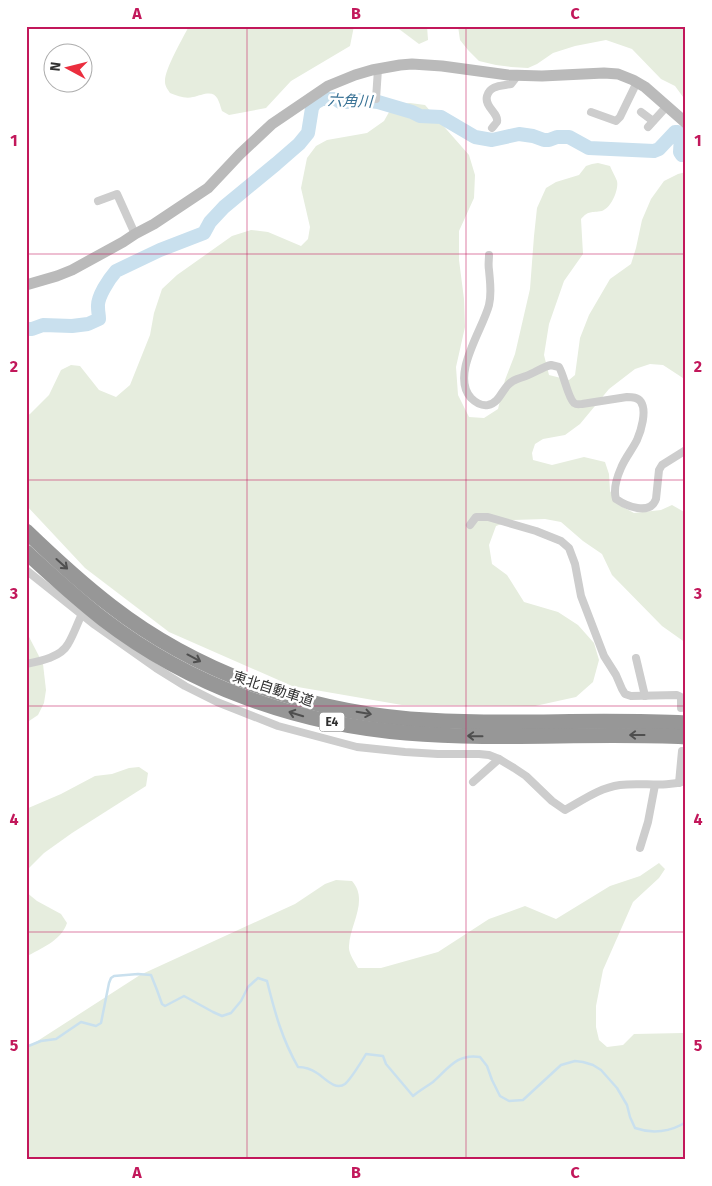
<svg xmlns="http://www.w3.org/2000/svg" width="712" height="1186" viewBox="0 0 712 1186" font-family="'Fira Sans','Noto Sans JP',sans-serif">
  <rect width="100%" height="100%" fill="#fff"/>
  <g fill="#e6edde">
    <path d="M189 26H354L350 46 291 81 266 108 229 115 222 111C218 99 217 90 201 95 199 95 195 97 193 97 185 99 178 96 170 93 168 90 165 86 165 82 164 70 183 38 189 26Z"/>
    <polygon points="395,26 427,26 428,40 419,44"/>
    <polygon points="458,26 686,26 686,101 675,86 661,79 632,49 606,40 575,46 553,53 537,64 528,68 511,67 496,65 479,61 468,50 460,40"/>
    <path d="M410 103 425 105 469 155 475 175 474 198 459 231V260L464 299 465 327 456 367 458 395 469 417 484 418 498 409 505 380 515 354 530 289 534 236 537 208 546 188 556 182 579 175 586 166 592 164 598 163 610 166C612 171 615 176 617 181 619 190 611 208 602 211 591 213 589 210 581 219L583 254 564 281 549 324 544 355 549 375 569 380 575 375 580 338 589 315 610 279 631 264 636 248 642 220 651 199 664 181 678 174 686 172V380L663 365 650 364 635 369 609 389 580 424 565 435 543 439 535 444 532 453 533 460 552 465 584 457 605 462 609 474 610 491 619 505 634 513 661 510 672 505 686 513V643L662 626 612 575 602 554 583 541 561 522 545 519 513 520 496 526 489 545 492 564 507 575 524 602 558 612 578 625 594 643 599 660 593 682 576 697 535 706 402 705 292 686 169 632 85 568 26 505V416L30 414 49 395 61 370 71 365 80 366 99 390 116 397 130 385 150 335 154 313 162 289 177 275 232 236 251 230 268 232 301 246 308 239 310 227 301 188 307 158 316 146 327 140 367 133 384 121 393 105Z"/>
    <polygon points="26,631 43,664 46,690 44,703 38,715 26,723"/>
    <polygon points="139,767 148,773 146,786 72,833 44,853 26,871 26,809 61,794 95,776 112,774 129,768"/>
    <path d="M659 863 665 869 659 878 633 902 603 970 596 1006V1027L599 1040 607 1047 623 1045 634 1034 683 1033 686 1032V1160H26V1047L39 1040 140 975 295 904 325 884 336 880 352 881C369 900 350 924 349 946 348 953 355 962 358 968H381L438 952 489 919 525 906 556 919 610 886 640 876Z"/>
    <path d="M26 892 37 901 61 914 67 923C61 941 41 948 26 957Z"/>
  </g>
  <g fill="none" stroke-linecap="round" stroke-linejoin="round">
    <path stroke="#c9e0ee" stroke-width="2.5" d="M26 1047 41 1041 56 1039 81 1022 96 1026 101 1023 109 983 111 978 114 976 138 974 151 975 157 990 162 1004 165 1006 184 996 213 1012 222 1016 231 1013 241 1001 248 987 258 978 267 981C275 1013 282 1039 298 1067 305 1067 311 1069 317 1073 325 1078 335 1091 345 1084 350 1080 362 1061 366 1054L383 1056 386 1064 413 1096C419 1091 426 1087 433 1082 448 1069 457 1053 480 1057L487 1066 492 1080 500 1096 509 1101 523 1100 561 1065 575 1061 583 1062 593 1065 601 1070 617 1088 627 1105 630 1117 635 1128C652 1134 671 1132 686 1122"/>
    <path stroke="#c9e0ee" stroke-width="14" d="M26 329H32L43 325 72 326 88 324 99 319C99 315 98 312 98 307 97 297 109 279 116 271L160 250 204 233 210 222 224 207 276 164 299 144 308 133 312 108 315 103 322 99H336L340 102H348L361 100 378 102 412 112 420 116 441 117 475 137 492 140 519 134 533 136 544 140H549L557 137H569L589 148 654 151 659 149 675 132H678L681 136 680 152 682 155H686"/>
    <g stroke="#cdcdcd" stroke-width="8">
      <polyline points="376,99 378,69"/>
      <polyline points="591,112 616,121 620,117 637,82"/>
      <polyline points="641,112 653,121"/>
      <polyline points="648,127 667,106"/>
      <path d="M492 128C493 127 496 123 497 122 499 113 484 107 487 96 490 85 502 86 511 84L518 75"/>
      <polyline points="98,201 117,194 135,234"/>
      <path d="M489 255C489 260 488 265 489 270 490 282 492 293 489 305 483 329 450 375 471 398 476 403 482 406 488 405 498 403 501 393 507 386 513 379 518 379 526 376 535 373 542 367 551 365L559 367C564 375 568 398 574 403 577 405 579 404 582 404L627 397C632 397 638 397 641 402 647 411 641 431 637 440 632 450 625 458 621 468 617 477 613 489 616 499 626 506 650 516 656 499L659 470 662 465 686 450"/>
      <polyline points="470,525 476,517 488,517 536,531 561,541 569,548 575,564 581,596 604,656 616,675 622,689 625,694 631,696 677,695 681,697 681,708"/>
      <path d="M26 570 95 625 156 668 185 686 217 702 278 726 357 747 405 752 438 754H479L489 755 499 759 514 768 526 776 552 801 565 810C583 800 599 788 620 785 642 782 664 788 686 781"/>
      <polyline points="636,658 645,696"/>
      <path d="M26 664C41 661 61 657 68 644 74 634 77 624 82 614"/>
      <polyline points="473,782 499,759"/>
      <polyline points="679,783 682,751"/>
      <polyline points="640,848 648,822 655,785"/>
    </g>
    <polyline stroke="#bababa" stroke-width="11" points="26,285 57,276 72,270 123,242 135,234 154,224 208,188 240,154 272,124 328,86 355,75 372,70 400,65 412,64 442,66 508,75 542,76 604,73 618,74 633,80 645,87 686,123"/>
    <g stroke="#979797" stroke-width="15">
      <path d="M26 531C53 557 81 583 111 606 196 672 303 710 410 719 502 726 594 718 686 723"/>
      <path d="M26 552C51 575 76 598 103 619 190 686 297 724 406 733 499 741 593 732 686 737"/>
    </g>
  </g>
  <defs><path id="oneway-shaft" d="M-6 0H5M1.5-3L5.5 0L1.5 3" fill="none" stroke-width="1.6" stroke-linecap="round" stroke-linejoin="round" transform="scale(1.25)"/></defs>
  <g stroke="#4f4f4f">
    <use href="#oneway-shaft" transform="translate(62 564) rotate(42)"/>
    <use href="#oneway-shaft" transform="translate(194 658) rotate(28)"/>
    <use href="#oneway-shaft" transform="translate(364 713) rotate(10)"/>
    <use href="#oneway-shaft" transform="translate(296 714) rotate(-163)"/>
    <use href="#oneway-shaft" transform="translate(637 735) rotate(-180)"/>
    <use href="#oneway-shaft" transform="translate(475 736) rotate(-179)"/>
  </g>
  <path fill="none" stroke="#c2185b" stroke-width="1" stroke-opacity="0.55" d="M247 26V1160M466 26V1160M26 254H686M26 480H686M26 706H686M26 932H686"/>
  <g text-anchor="middle" dominant-baseline="central" stroke-width="5" stroke-linejoin="round" paint-order="stroke">
    <rect fill="#fff" stroke="#6e6e6e" stroke-width="1" x="319.5" y="712.5" width="25" height="19" rx="4"/>
    <g font-size="12" font-weight="bold" fill="#303030">
      <text x="332" y="722">E4</text>
    </g>
    <g font-size="14" fill="#303030" stroke="#fff">
      <text transform="translate(273 689) rotate(18)">東北自動車道</text>
    </g>
    <g font-size="15" font-style="italic" fill="#3a7396" stroke="#fff">
      <text transform="translate(350 101) rotate(2)">六角川</text>
    </g>
  </g>
  <rect width="712" height="1186" fill="none" stroke="#ffffff" stroke-width="55"/>
  <g transform="translate(68 68) rotate(277)"><circle r="24" fill="#ffffff" stroke="#acacac"/>
  <path d="M0-4L9 19L0 12L-9 19Z" fill="#eb2e3e"/>
  <text y="-8" font-size="14" font-weight="bold" text-anchor="middle" fill="#303030">N</text>
  </g>
  <rect x="28" y="28" width="656" height="1130" fill="none" stroke="#c2185b" stroke-width="2"/>
  <g font-size="16" text-anchor="middle" font-weight="bold" fill="#c2185b">
    <text x="137" y="19">A</text>
    <text x="356" y="19">B</text>
    <text x="575" y="19">C</text>
    <text x="14" y="146">1</text>
    <text x="698" y="146">1</text>
    <text x="14" y="372">2</text>
    <text x="698" y="372">2</text>
    <text x="14" y="599">3</text>
    <text x="698" y="599">3</text>
    <text x="14" y="825">4</text>
    <text x="698" y="825">4</text>
    <text x="14" y="1051">5</text>
    <text x="698" y="1051">5</text>
    <text x="137" y="1178">A</text>
    <text x="356" y="1178">B</text>
    <text x="575" y="1178">C</text>
  </g>
</svg>
